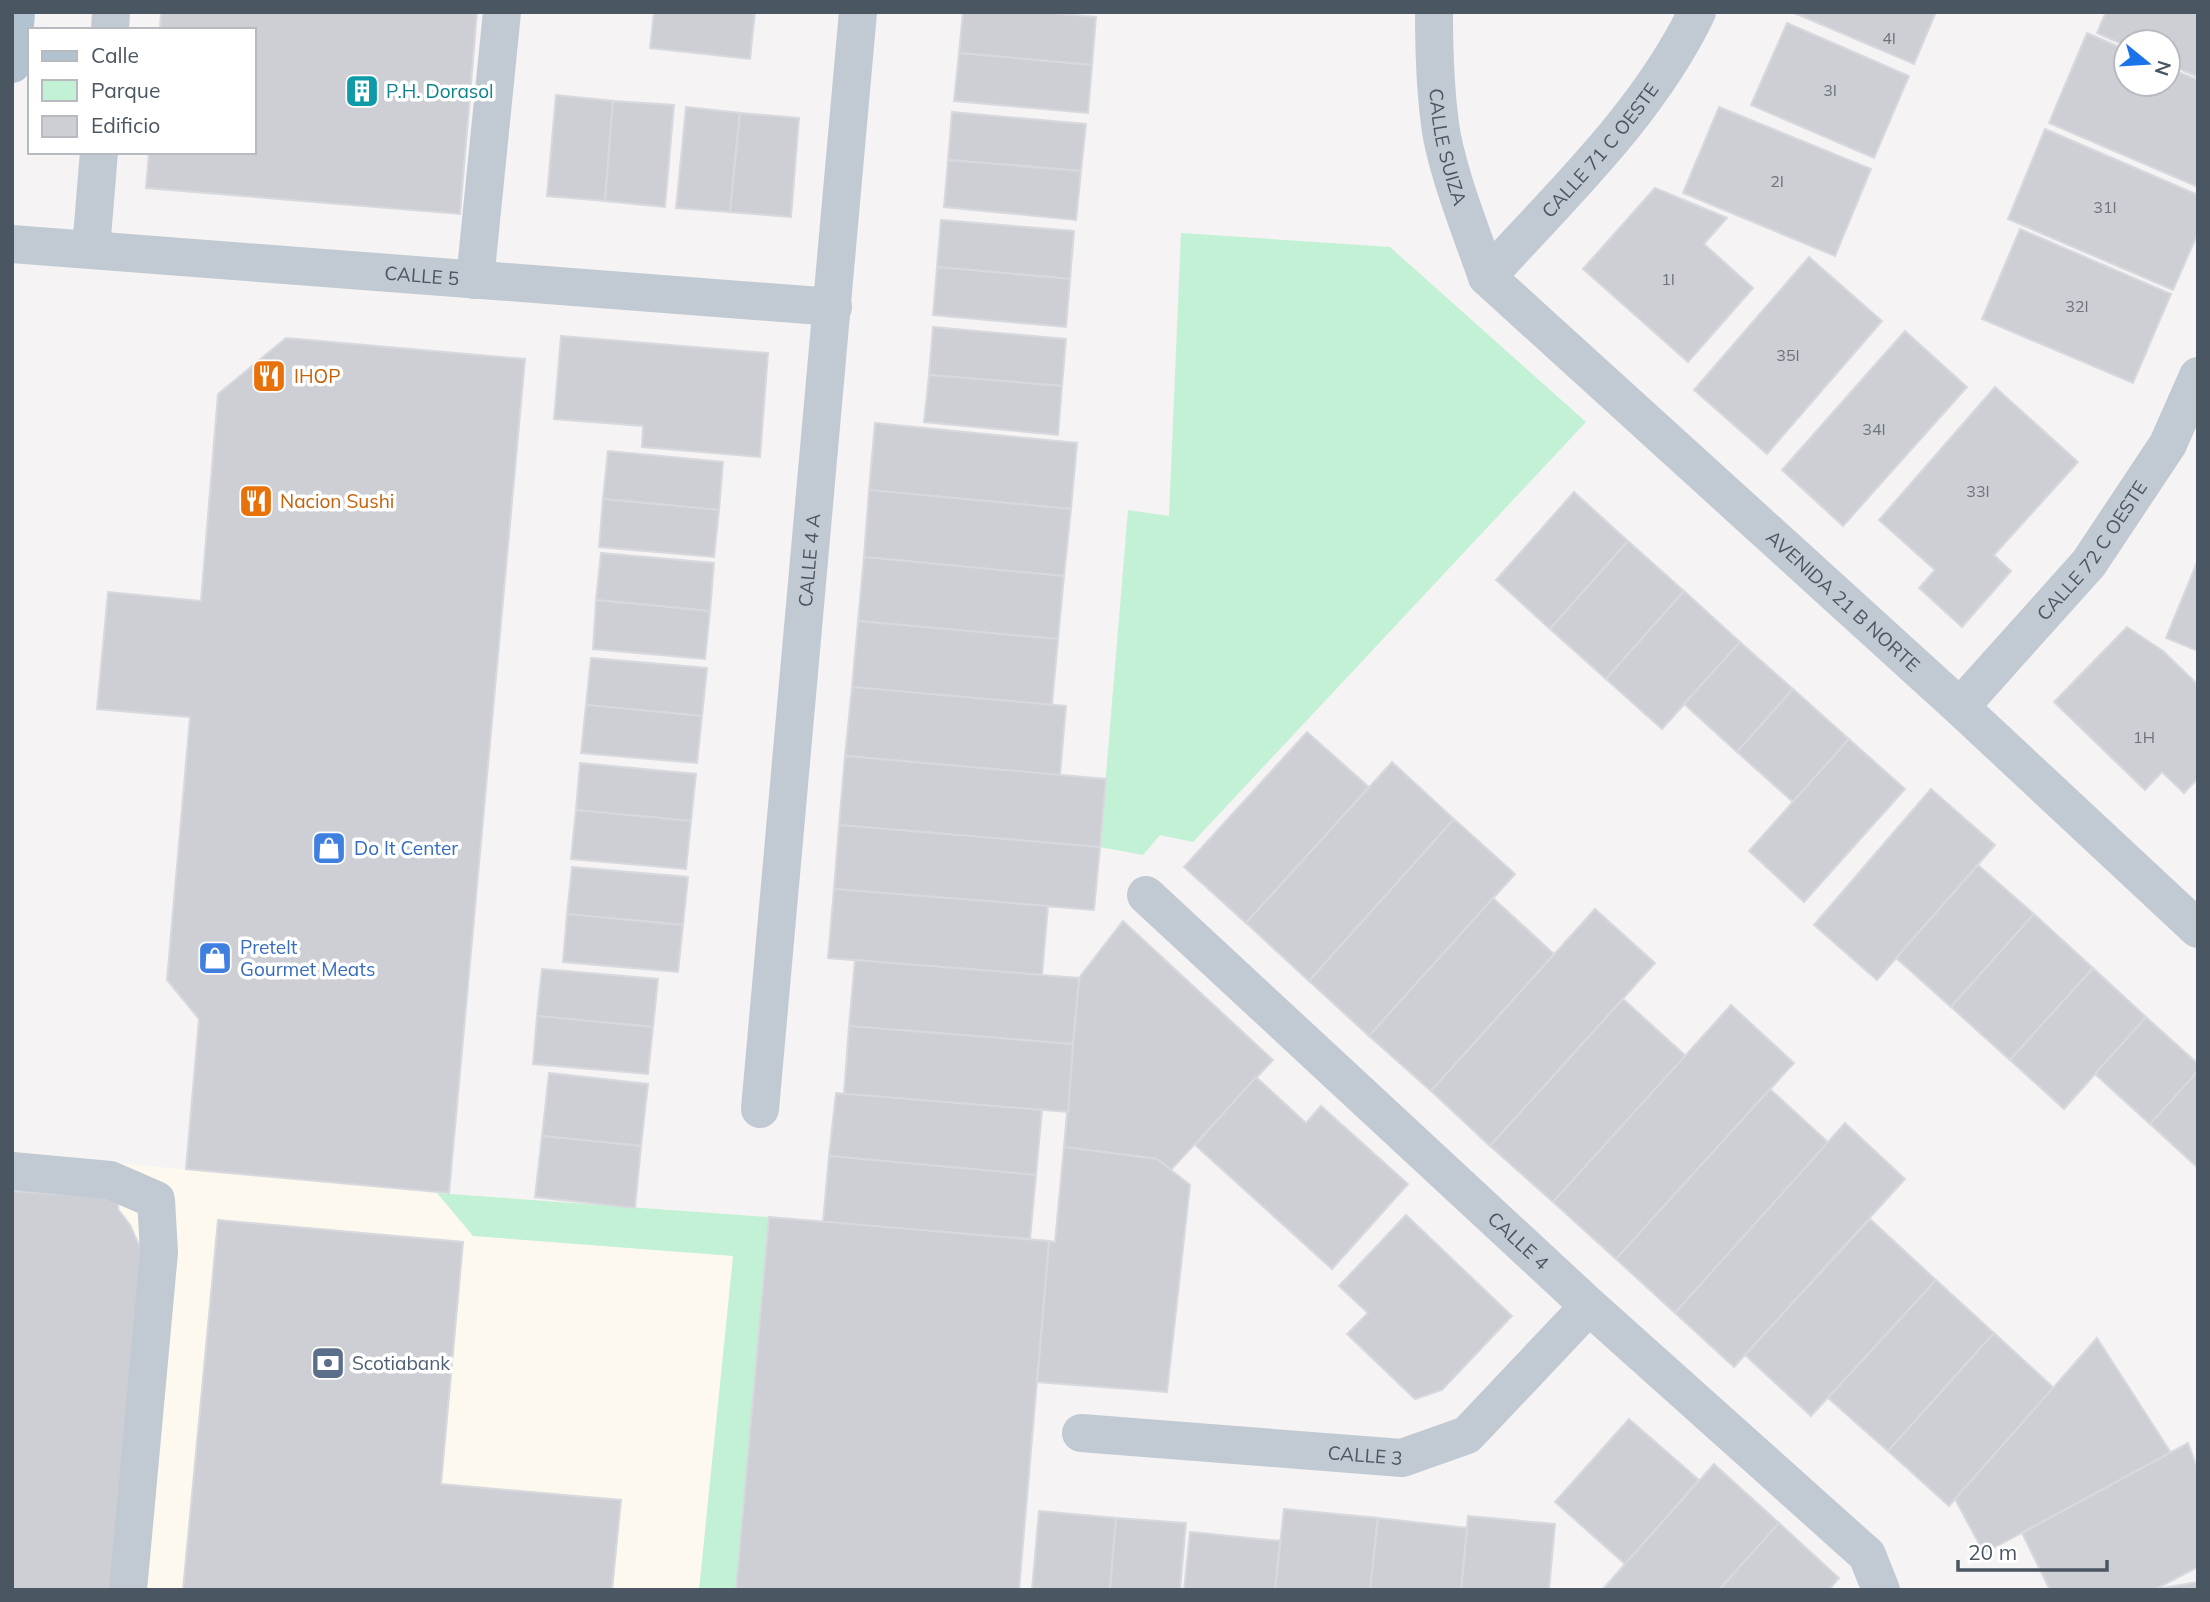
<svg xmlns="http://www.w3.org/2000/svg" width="2210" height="1602" viewBox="0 0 2210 1602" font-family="Mulish,sans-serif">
  <rect width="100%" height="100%" fill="#f5f3f3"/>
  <polygon fill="#fdf9ef" points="12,1153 437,1193 769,1217 736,1590 12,1590"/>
  <g fill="#c3f1d5">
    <polygon points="1181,233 1390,247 1586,422 1193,842 1160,835 1143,855 1100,847 1128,510 1169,516"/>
    <polygon points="437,1193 769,1217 736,1590 699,1590 733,1256 473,1236"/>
  </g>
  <g fill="#cdcfd5" stroke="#d7d9de" stroke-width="2">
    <polygon points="161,12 477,12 460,214 146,188 149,152 254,152 254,30 160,30"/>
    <polygon points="654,12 755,12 750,59 650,48"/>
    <polygon points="963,12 1040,12 1096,17 1092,65 959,53"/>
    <polygon points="1792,12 1936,12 1914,64"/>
    <polygon points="2106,12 2198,12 2198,77 2168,64 2168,42 2126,42 2126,46 2097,33"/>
    <polygon points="1787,23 1909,76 1874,158 1751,105"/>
    <polygon points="2087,33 2126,50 2126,84 2168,84 2168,68 2198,80 2198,187 2049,123"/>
    <polygon points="959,53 1092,65 1088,113 954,101"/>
    <polygon points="556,95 613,101 605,201 547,196"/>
    <polygon points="613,101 674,105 665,207 605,201"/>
    <polygon points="686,107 740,113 730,212 676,208"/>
    <polygon points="1719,107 1871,169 1835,256 1683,193"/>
    <polygon points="952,112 1086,124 1081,171 948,160"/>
    <polygon points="740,113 799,118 791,217 730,212"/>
    <polygon points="2045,129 2198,195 2198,233 2173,290 2008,219"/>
    <polygon points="948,160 1081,171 1076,220 944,207"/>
    <polygon points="1655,188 1727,218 1704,244 1753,288 1688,362 1583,269"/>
    <polygon points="941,220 1074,231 1070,279 937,267"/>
    <polygon points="2020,229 2171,294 2133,383 1982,319"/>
    <polygon points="1809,257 1882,321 1767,454 1694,390"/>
    <polygon points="937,267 1070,279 1066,327 933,315"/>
    <polygon points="933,327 1066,339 1062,386 929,375"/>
    <polygon points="1905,331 1967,387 1843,526 1782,470"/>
    <polygon points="561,336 768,353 760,457 642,447 643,426 554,419"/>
    <polygon points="286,338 525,359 449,1193 186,1169 199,1019 167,980 190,717 97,709 108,592 201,601 218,394"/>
    <polygon points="929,375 1062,386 1058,435 924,422"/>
    <polygon points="1995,387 2078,462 1994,555 2011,571 1962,627 1919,588 1935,570 1879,520"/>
    <polygon points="875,423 1077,443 1071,509 869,490"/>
    <polygon points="608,451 723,462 719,510 603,499"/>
    <polygon points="869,490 1071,509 1064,576 864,557"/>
    <polygon points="1574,492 1628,541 1550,629 1496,580"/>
    <polygon points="603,499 719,510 714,557 599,547"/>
    <polygon points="1628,541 1684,591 1606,679 1550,629"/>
    <polygon points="601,553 714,563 710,611 596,600"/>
    <polygon points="864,557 1064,576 1058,639 858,621"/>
    <polygon points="2198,560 2198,651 2166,638"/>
    <polygon points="1684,591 1740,642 1662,729 1606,679"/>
    <polygon points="596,600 710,611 705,659 593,649"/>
    <polygon points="858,621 1058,639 1052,705 852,687"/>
    <polygon points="2127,627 2163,651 2198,685 2198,778 2184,793 2162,772 2145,790 2054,702"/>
    <polygon points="1740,642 1793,689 1737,752 1684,704"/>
    <polygon points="591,658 707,668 702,716 586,705"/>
    <polygon points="852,687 1066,706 1060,775 845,756"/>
    <polygon points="1793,689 1849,739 1793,802 1737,752"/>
    <polygon points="586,705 702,716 697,763 581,753"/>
    <polygon points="1307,732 1369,787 1246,923 1184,867"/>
    <polygon points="1849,739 1905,789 1804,902 1749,851"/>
    <polygon points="845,756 1106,779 1100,847 839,825"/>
    <polygon points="1392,762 1454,819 1309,981 1246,923"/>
    <polygon points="580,763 696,774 691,821 576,810"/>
    <polygon points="1931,789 1995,845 1877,980 1814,925"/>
    <polygon points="576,810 691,821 686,869 571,859"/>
    <polygon points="1454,819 1515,874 1369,1036 1309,981"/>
    <polygon points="839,825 1100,847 1094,910 834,889"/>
    <polygon points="1978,865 2034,914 1951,1007 1896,958"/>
    <polygon points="572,867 688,877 683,925 567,914"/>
    <polygon points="834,889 1048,906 1042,975 828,958"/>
    <polygon points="1493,898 1554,954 1431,1091 1369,1036"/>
    <polygon points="1595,909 1655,963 1490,1146 1431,1091"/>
    <polygon points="567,914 683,925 678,972 563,962"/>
    <polygon points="2034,914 2093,968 2010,1060 1951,1007"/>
    <polygon points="1123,921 1273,1060 1171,1170 1157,1159 1064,1147 1079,978"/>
    <polygon points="855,960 1079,978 1073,1044 849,1026"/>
    <polygon points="2093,968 2146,1017 2064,1109 2010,1060"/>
    <polygon points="542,969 658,979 653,1027 537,1016"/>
    <polygon points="1623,999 1686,1056 1553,1202 1490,1146"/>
    <polygon points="1731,1005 1794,1063 1616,1259 1553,1202"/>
    <polygon points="537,1016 653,1027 648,1074 533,1064"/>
    <polygon points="2146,1017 2198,1064 2198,1071 2150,1124 2095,1074"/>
    <polygon points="849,1026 1073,1044 1068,1112 844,1094"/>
    <polygon points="2198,1071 2198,1168 2150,1124"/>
    <polygon points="549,1073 648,1084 641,1146 542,1136"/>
    <polygon points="1256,1077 1306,1123 1321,1106 1408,1184 1332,1269 1195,1145"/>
    <polygon points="1770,1089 1829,1143 1675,1313 1616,1259"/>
    <polygon points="836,1093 1042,1110 1036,1175 829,1156"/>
    <polygon points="1845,1123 1905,1179 1734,1367 1675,1313"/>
    <polygon points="542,1136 641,1146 635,1208 535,1197"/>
    <polygon points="1064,1147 1157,1159 1190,1185 1167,1392 1037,1382 1049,1241 1055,1242"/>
    <polygon points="829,1156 1036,1175 1030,1239 823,1222"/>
    <polygon points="12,1191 119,1198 118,1209 130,1225 141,1249 131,1590 12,1590"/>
    <polygon points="1406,1215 1512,1316 1442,1390 1415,1399 1347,1334 1368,1313 1339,1286"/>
    <polygon points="769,1217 1049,1241 1019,1590 736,1590"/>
    <polygon points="1870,1219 1936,1280 1811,1416 1745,1355"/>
    <polygon points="218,1220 463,1242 441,1484 621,1500 612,1590 183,1590"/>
    <polygon points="1936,1280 1994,1333 1888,1451 1828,1398"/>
    <polygon points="1994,1333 2054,1388 1949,1506 1888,1451"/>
    <polygon points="2097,1338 2171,1453 1984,1553 1955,1499"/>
    <polygon points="1629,1419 1699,1480 1625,1564 1555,1502"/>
    <polygon points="2188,1443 2198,1470 2198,1567 2154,1590 2050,1590 2022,1533"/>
    <polygon points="1714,1464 1779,1523 1719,1590 1602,1590"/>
    <polygon points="1284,1509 1378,1518 1370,1590 1275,1590"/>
    <polygon points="1039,1511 1116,1518 1110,1590 1032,1590"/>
    <polygon points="1468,1516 1555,1524 1549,1590 1461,1590"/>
    <polygon points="1116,1518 1186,1523 1180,1590 1110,1590"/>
    <polygon points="1378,1518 1467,1528 1461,1590 1370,1590"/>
    <polygon points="1779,1523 1839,1578 1829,1590 1719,1590"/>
    <polygon points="1190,1532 1280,1541 1275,1590 1184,1590"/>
    <polygon points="2198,1582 2198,1590 2154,1590 2157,1589"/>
  </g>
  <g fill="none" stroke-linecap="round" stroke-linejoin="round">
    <g stroke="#c1cad2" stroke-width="38">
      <path id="s1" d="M1434 12C1434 54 1435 96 1442 137 1452 185 1471 231 1487 277L1960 707 2198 929"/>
      <polyline points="110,30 111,12"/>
      <path id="s2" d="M12 244 833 307"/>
      <polyline points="91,249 99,152"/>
      <path id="s3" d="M1487 277C1562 194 1648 114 1697 12"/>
      <polyline points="475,280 502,12"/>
      <path id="s4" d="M1960 707 2089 563 2168 444 2198 376"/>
      <path id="s5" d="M1146 895 1589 1306 1867 1555 1881 1590"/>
      <path id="s6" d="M760 1109 858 12"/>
      <polyline points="12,1171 110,1180 156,1200 159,1252 128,1590"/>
      <path id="s7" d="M1081 1433 1402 1458 1467 1435 1589 1306"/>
    </g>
    <polyline stroke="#b3c2d1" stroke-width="38" points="12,64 16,12"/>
  </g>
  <defs>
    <g id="building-square" transform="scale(1.75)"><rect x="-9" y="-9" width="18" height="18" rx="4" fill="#0f9aa8" stroke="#fff"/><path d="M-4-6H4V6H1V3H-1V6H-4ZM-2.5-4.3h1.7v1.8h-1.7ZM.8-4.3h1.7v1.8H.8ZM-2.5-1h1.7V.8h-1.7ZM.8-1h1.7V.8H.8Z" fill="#fff"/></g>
    <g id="restaurant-square" transform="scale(1.75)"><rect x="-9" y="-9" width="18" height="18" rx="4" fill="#e8710a" stroke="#fff"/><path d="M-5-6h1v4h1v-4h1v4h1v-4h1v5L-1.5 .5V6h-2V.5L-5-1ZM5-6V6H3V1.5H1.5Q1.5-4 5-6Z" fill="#fff"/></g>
    <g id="shop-square" transform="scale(1.75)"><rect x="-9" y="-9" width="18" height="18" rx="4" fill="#3f7fe0" stroke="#fff"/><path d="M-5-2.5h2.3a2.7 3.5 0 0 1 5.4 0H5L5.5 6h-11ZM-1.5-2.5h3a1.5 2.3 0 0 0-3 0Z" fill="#fff"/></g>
    <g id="bank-square" transform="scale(1.75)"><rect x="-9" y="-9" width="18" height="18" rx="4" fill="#5c6f8a" stroke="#fff"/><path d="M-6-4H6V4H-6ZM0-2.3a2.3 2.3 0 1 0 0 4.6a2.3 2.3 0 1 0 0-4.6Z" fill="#fff"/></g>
  </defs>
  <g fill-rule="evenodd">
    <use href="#building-square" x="362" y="91"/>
    <use href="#restaurant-square" x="269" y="376"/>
    <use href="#restaurant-square" x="256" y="501"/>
    <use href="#shop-square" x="329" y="848"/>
    <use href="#shop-square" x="215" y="958"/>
    <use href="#bank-square" x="328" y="1363"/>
  </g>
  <g text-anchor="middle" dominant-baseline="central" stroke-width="7" stroke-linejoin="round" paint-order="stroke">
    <g font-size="16" fill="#6b747e">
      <text x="1889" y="38">4I</text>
      <text x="1830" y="90">3I</text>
      <text x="1777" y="181">2I</text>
      <text x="2105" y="207">31I</text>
      <text x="1668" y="279">1I</text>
      <text x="2077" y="306">32I</text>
      <text x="1788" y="355">35I</text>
      <text x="1874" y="429">34I</text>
      <text x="1978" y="491">33I</text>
      <text x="2144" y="737">1H</text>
    </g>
    <g font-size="19" fill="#0d838f" stroke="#fff" text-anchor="start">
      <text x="386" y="91">P.H. Dorasol</text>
    </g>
    <g font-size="19" fill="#4a5661" stroke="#fff">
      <text stroke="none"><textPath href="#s1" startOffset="136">CALLE SUIZA</textPath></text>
      <text stroke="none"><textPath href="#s3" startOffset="170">CALLE 71 C OESTE</textPath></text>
      <text stroke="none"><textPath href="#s2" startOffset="411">CALLE 5</textPath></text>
      <text stroke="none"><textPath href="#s4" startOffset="205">CALLE 72 C OESTE</textPath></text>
      <text stroke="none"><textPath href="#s6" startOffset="551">CALLE 4 A</textPath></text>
      <text stroke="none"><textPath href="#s1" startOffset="754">AVENIDA 21 B NORTE</textPath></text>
      <text stroke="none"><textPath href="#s5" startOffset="508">CALLE 4</textPath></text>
      <text stroke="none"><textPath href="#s7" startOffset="285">CALLE 3</textPath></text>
    </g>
    <g font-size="19" fill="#c56008" stroke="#fff" text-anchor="start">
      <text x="294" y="376">IHOP</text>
      <text x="280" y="501">Nacion Sushi</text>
    </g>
    <g font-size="19" fill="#366cbe" stroke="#fff" text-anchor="start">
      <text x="354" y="848">Do It Center</text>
      <text x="240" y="947">Pretelt<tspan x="240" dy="22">Gourmet Meats</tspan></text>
    </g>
    <g font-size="19" fill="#4e5e75" stroke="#fff" text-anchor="start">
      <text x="352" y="1363">Scotiabank</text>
    </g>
  </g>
  <rect width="2210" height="1602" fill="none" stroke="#4a5661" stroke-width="28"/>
  <rect x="28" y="28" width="228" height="126" fill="#ffffff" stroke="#b7bbc0" stroke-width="2"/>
  <rect x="42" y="51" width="35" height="10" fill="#b3c2d1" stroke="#b7bbc0" stroke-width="2"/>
  <text x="91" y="63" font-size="21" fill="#4a5661">Calle</text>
  <rect x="42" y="80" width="35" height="21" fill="#c3f1d5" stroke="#b7bbc0" stroke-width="2"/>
  <text x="91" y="98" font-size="21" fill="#4a5661">Parque</text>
  <rect x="42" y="116" width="35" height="21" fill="#cdcfd5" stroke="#b7bbc0" stroke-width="2"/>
  <text x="91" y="133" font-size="21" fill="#4a5661">Edificio</text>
  <g transform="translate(2147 63) rotate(108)"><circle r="33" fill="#ffffff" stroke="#b7bbc0" stroke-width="2"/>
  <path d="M0-5L12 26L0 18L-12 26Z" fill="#1a73e8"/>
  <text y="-10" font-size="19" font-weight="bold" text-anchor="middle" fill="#4a5661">N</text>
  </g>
  <path d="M1958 1560v10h149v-10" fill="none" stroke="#4a5661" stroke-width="3.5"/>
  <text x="1968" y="1560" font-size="21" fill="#4a5661" stroke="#ffffff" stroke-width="5" paint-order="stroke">20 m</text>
</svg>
